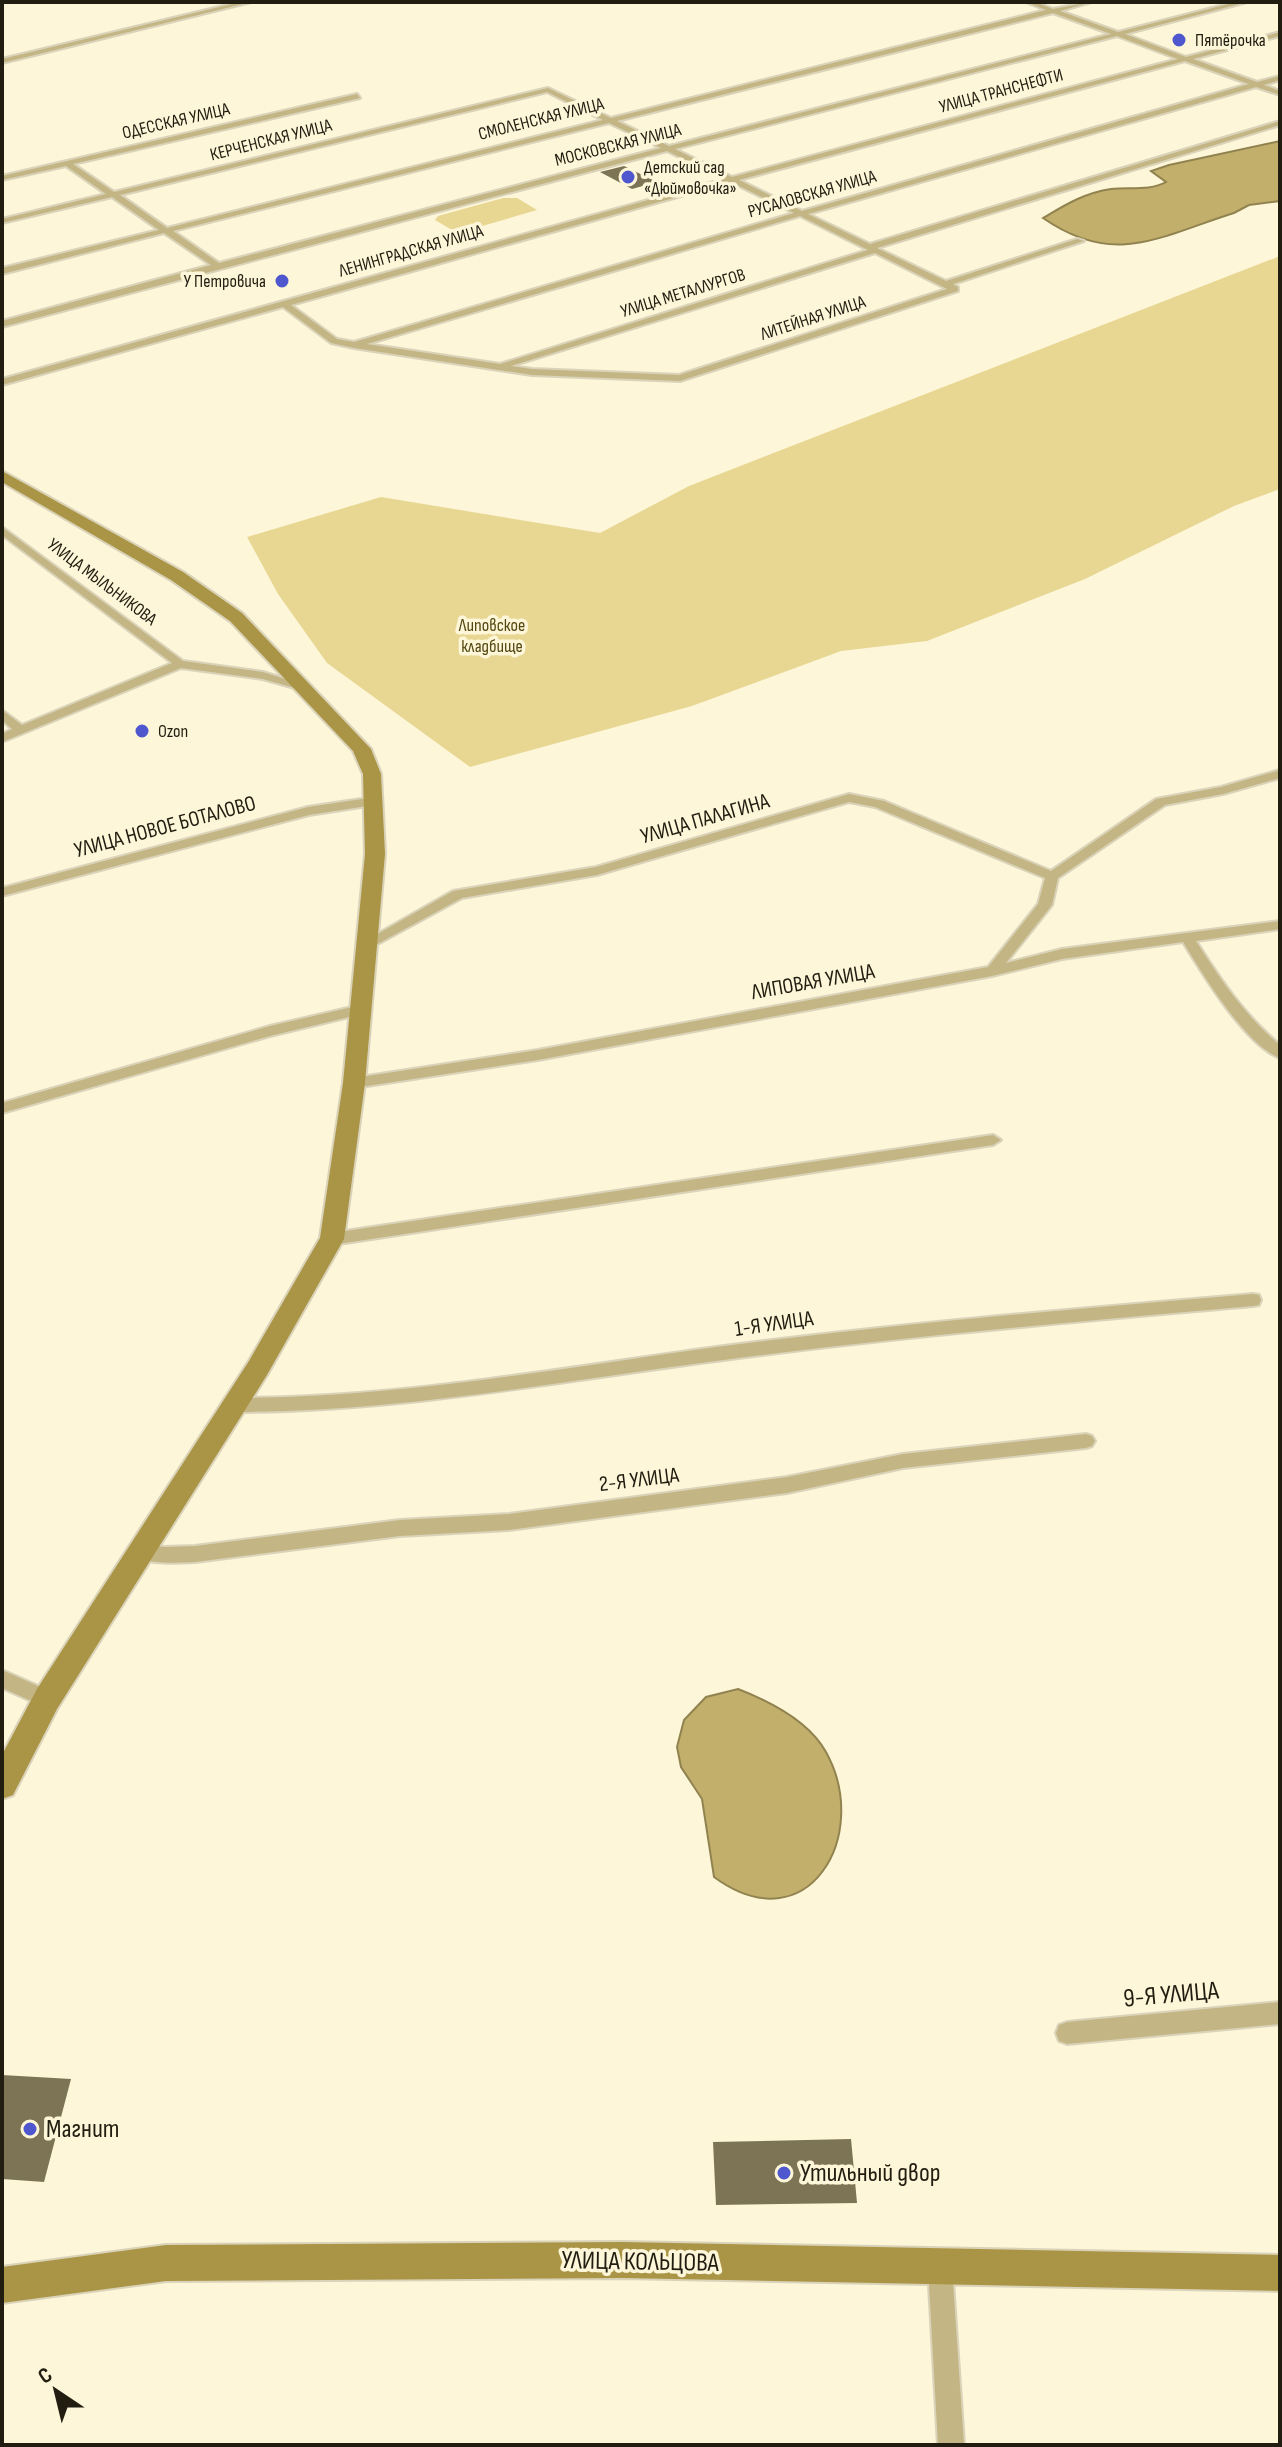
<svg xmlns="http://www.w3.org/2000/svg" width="1282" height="2447" viewBox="0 0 1282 2447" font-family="'Sofia Sans Condensed',sans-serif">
  <rect width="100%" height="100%" fill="#fdf6d9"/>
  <g fill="#e8d793">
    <polygon points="503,198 517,198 537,210 465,231 452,230 435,220 438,216"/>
    <polygon points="1280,256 1280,489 1234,506 1085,579 927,641 841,651 692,706 470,767 327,663 278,594 247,537 381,497 600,533 689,486"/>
  </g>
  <g fill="#c1af6b" stroke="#918350" stroke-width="2">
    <path d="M1280 141V201L1249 205 1234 213C1160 236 1115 268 1043 218 1065 205 1084 193 1111 189 1130 187 1150 191 1166 182L1151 171 1169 165Z"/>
    <path d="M738 1689C769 1701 809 1721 826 1752 872 1835 808 1946 714 1877L702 1799 681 1767 677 1747 684 1720 706 1697Z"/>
  </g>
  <g fill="#7c7454">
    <polygon points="624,166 657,182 632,189 600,172"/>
    <polygon points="2,2075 71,2079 44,2182 2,2179"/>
    <polygon points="851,2139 857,2203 716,2205 713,2142"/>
  </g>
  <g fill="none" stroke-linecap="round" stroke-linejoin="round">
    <g stroke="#dad3b9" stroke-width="4">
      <g id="street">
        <polygon points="240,2 251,2 2,63 2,59"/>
        <path d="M1026 2H1035L1053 9 1091 2 1060 11 1118 32 1236 2H1247L1125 34 1186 57 1280 32V36L1193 59 1257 82 1280 76V80L1264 85 1280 91V95L1256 87 808 214 870 244 1280 121V125L877 248 946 281 1077 239 1084 241 953 284 958 287V291L680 381 532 375 354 348 331 343 283 307 2 385V379L724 179 667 151 2 327V321L211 265 164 233 2 274V268L159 230 112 197 2 223V219L106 194 66 166 2 180V176L357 94 360 98 73 164 114 192 548 88 611 118 1046 10ZM1053 13 1111 34 669 146 617 121ZM1117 36 1178 59 732 177 675 149ZM1185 61 1249 84 802 211 739 180ZM547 92 603 120 167 228 120 195ZM609 123 661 148 219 263 173 231ZM731 182 794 213 354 342 337 339 291 305ZM800 216 868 250 500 364 367 344ZM875 253 947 289 679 375 532 369 511 366Z"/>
        <polygon points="2,527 183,661 263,672 311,687 305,691 263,679 181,668 2,742 2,734 12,729 2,720 2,710 22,725 172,663 2,535"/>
        <path d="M1280 770V778L1223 794 1165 805 1058 878 1052 905 1006 963 1062 949 1280 921V929L1196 941C1220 979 1245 1016 1280 1045V1058C1246 1046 1202 973 1183 942L1062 959 992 976 538 1060 354 1088 347 1083 354 1078 538 1050 988 967 1038 904 1045 878 875 807 849 802 597 875 462 898 372 947 367 948 360 944 453 891 596 867 849 794 884 801 1051 871 1156 799 1221 787Z"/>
        <polygon points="375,797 381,801 380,804 309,815 2,896 2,888 308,807"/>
        <polygon points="361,1005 366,1007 368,1010 366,1013 270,1036 2,1113 2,1103 270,1026"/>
        <polygon points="993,1135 1001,1140 993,1145 332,1245 326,1243 324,1239 326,1235 332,1233"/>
        <path d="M1253 1294 1259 1295 1261 1300 1259 1305 1253 1306C1074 1322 894 1337 716 1361 555 1382 397 1412 234 1412L228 1410 225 1405 228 1400 234 1398C397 1398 555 1369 716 1347 894 1324 1074 1309 1253 1294Z"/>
        <path d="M1086 1434 1092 1436 1095 1441 1092 1446 1086 1448 903 1468 787 1493 509 1530 400 1536 195 1562C174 1563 153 1564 132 1557L130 1551 132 1545 139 1543 164 1547 195 1546 400 1520 509 1514 787 1477 903 1454Z"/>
        <polygon points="2,1670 54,1693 57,1699 54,1705 47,1708 2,1688"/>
        <polygon points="1280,2002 1280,2024 1067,2044 1059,2041 1056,2033 1059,2025 1067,2022"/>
        <polygon points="940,2255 948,2259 952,2267 964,2445 938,2445 928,2267 932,2259"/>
      </g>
    </g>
    <g stroke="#dad3b9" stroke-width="4">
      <g id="secondary">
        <polygon points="2,471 183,572 242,613 371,749 381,774 385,854 365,1083 344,1239 267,1375 57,1709 13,1795 2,1799 2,1755 37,1689 249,1361 320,1238 343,1083 365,854 363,774 353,751 230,621 171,580 2,482"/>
        <polygon points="622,2242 1280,2255 1280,2291 622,2278 166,2281 2,2303 2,2267 166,2245"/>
      </g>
    </g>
    <use href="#street" fill="#c3b684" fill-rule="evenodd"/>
    <use href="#secondary" fill="#aa9546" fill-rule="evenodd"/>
  </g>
  <g fill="#4e57cd" stroke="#fdf6d9" stroke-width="3">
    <circle cx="1179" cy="40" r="8"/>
    <circle cx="628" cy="177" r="8"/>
    <circle cx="282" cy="281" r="8"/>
    <circle cx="142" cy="731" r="8"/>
    <circle cx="30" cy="2129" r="8"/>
    <circle cx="784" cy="2173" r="8"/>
  </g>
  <g text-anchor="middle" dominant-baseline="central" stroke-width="7" stroke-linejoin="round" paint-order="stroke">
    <g font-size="18" fill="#211d10" stroke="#fdf6d9" text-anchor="start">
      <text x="1195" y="40">Пятёрочка</text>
      <text x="644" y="167">Детский сад<tspan x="644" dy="21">«Дюймовочка»</tspan></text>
      <text x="266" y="281" text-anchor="end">У Петровича</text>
      <text x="158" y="731">Ozon</text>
    </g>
    <g font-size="18" fill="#211d10" stroke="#fdf6d9">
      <text transform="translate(1001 91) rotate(-15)">УЛИЦА ТРАНСНЕФТИ</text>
      <text transform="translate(541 119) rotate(-14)">СМОЛЕНСКАЯ УЛИЦА</text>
      <text transform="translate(176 121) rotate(-13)">ОДЕССКАЯ УЛИЦА</text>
      <text transform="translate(271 140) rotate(-14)">КЕРЧЕНСКАЯ УЛИЦА</text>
      <text transform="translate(618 145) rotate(-14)">МОСКОВСКАЯ УЛИЦА</text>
      <text transform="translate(812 194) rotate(-16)">РУСАЛОВСКАЯ УЛИЦА</text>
      <text transform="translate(411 251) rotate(-16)">ЛЕНИНГРАДСКАЯ УЛИЦА</text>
      <text transform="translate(683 293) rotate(-17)">УЛИЦА МЕТАЛЛУРГОВ</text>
      <text transform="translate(813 318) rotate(-18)">ЛИТЕЙНАЯ УЛИЦА</text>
      <text transform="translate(102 582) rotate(37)">УЛИЦА МЫЛЬНИКОВА</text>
    </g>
    <g font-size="18" fill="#544711" stroke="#fdf6d9">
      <text x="492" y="625">Липовское<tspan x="492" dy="21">кладбище</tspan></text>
    </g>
    <g font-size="22" fill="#211d10" stroke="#fdf6d9">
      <text transform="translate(705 819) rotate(-16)">УЛИЦА ПАЛАГИНА</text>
      <text transform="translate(165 827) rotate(-15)">УЛИЦА НОВОЕ БОТАЛОВО</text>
      <text transform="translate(813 982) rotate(-10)">ЛИПОВАЯ УЛИЦА</text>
      <text transform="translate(774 1324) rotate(-8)">1-Я УЛИЦА</text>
      <text transform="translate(639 1480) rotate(-7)">2-Я УЛИЦА</text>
    </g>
    <g font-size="26" fill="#211d10" stroke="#fdf6d9">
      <text transform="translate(1171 1995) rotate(-5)">9-Я УЛИЦА</text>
      <text transform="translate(640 2262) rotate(1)">УЛИЦА КОЛЬЦОВА</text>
    </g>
    <g font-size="26" fill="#211d10" stroke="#fdf6d9" text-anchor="start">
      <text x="46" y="2129">Магнит</text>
      <text x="800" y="2173">Утильный двор</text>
    </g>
  </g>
  <rect width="1282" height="2447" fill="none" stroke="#211d10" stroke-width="8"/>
  <g transform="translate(56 2391) rotate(325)" stroke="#fdf6d9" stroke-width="6" paint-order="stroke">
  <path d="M0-6L14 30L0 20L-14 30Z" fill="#211d10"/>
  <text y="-12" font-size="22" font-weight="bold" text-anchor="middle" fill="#211d10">С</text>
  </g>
</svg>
